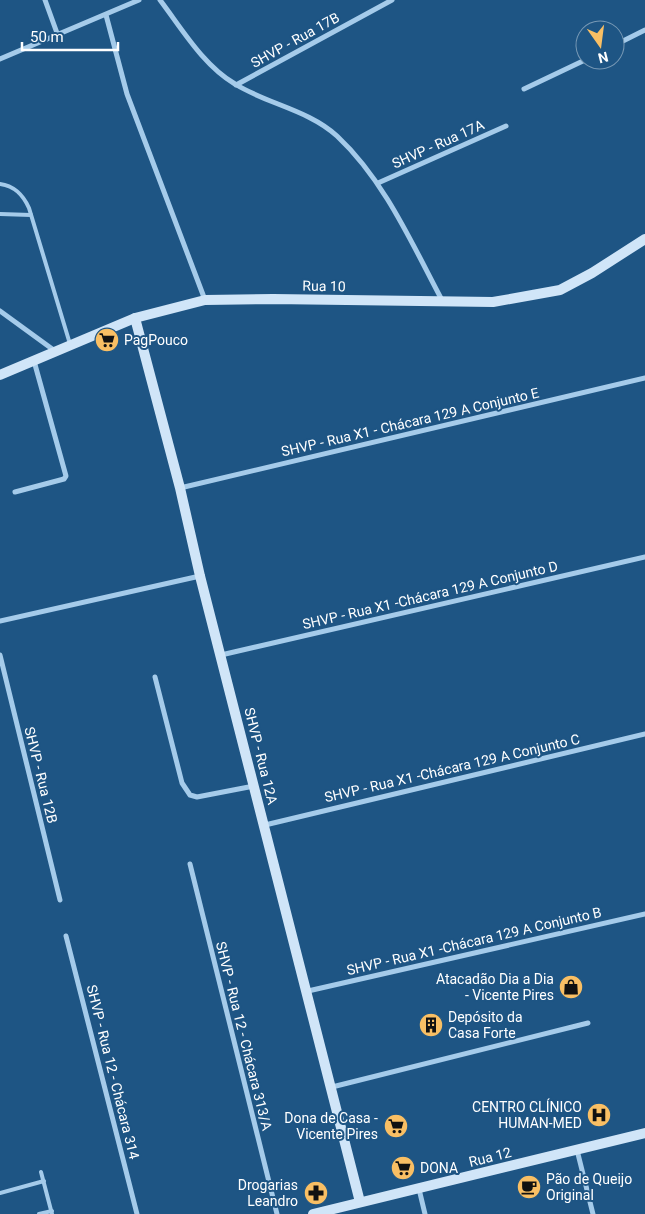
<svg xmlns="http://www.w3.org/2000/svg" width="645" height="1214" viewBox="0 0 645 1214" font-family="Roboto,sans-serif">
  <rect width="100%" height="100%" fill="#1e5584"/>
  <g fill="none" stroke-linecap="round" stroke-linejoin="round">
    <g stroke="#a5cbea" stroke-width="4">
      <path d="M0 184C15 186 23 195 29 208L70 344"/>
      <polyline points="0,214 31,215"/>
      <polyline points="41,1172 52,1214"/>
      <polyline points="0,1193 44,1181"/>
      <polyline points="39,1214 52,1211"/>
    </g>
    <g stroke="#a5cbea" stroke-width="5">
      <polyline points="45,0 57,33"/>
      <path d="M160 0C182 29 203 65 235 84 267 104 309 110 337 136 385 181 412 244 443 302"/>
      <polyline points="106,15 127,94 205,300"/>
      <polyline points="615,45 645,30"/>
      <polyline points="0,59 139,0"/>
      <polyline points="236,85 392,0"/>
      <polyline points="524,89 585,60"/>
      <polyline points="378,183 506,126"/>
      <polyline points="0,311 55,351"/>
      <polyline points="180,488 645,378"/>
      <polyline points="15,492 64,479 66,476 34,361"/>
      <polyline points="0,621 200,576"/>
      <polyline points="0,655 60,900"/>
      <polyline points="221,655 645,557"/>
      <polyline points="155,677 182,783 190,795 197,797 254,786"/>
      <polyline points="265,825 645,734"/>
      <polyline points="190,864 277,1214"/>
      <polyline points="66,936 137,1214"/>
      <polyline points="308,991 645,914"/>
      <polyline points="332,1087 588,1023"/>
      <polyline points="577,1150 593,1214"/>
      <polyline points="419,1189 425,1214"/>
    </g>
    <g stroke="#d0e5f8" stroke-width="10">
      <polyline points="135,318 180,488 200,576 360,1202"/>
      <polyline points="0,375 135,318 205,300 273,299 493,302 560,290 592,273 645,239"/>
      <polyline points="313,1214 645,1133"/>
    </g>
  </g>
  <defs>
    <g id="supermarket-disc" transform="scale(1.25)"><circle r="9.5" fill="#f9bf64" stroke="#1e5584"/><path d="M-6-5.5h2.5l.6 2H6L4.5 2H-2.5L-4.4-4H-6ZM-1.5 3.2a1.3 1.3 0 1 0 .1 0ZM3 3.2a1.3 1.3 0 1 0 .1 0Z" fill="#111"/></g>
    <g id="shop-disc" transform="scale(1.25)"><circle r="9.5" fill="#f9bf64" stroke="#1e5584"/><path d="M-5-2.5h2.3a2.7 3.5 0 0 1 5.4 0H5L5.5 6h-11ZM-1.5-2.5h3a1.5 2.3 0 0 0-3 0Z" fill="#111"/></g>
    <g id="building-disc" transform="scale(1.25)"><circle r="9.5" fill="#f9bf64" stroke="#1e5584"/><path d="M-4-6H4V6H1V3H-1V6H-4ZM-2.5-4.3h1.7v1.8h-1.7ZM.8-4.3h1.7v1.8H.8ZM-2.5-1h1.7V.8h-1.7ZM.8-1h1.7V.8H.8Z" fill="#111"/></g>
    <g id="hospital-disc" transform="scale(1.25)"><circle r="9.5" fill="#f9bf64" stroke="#1e5584"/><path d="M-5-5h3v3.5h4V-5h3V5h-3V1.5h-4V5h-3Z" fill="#111"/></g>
    <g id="cafe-disc" transform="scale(1.25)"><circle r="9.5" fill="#f9bf64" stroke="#1e5584"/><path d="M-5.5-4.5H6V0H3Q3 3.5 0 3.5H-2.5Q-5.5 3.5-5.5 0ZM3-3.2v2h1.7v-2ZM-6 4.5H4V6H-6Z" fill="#111"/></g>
    <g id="pharmacy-disc" transform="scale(1.25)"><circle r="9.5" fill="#f9bf64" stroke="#1e5584"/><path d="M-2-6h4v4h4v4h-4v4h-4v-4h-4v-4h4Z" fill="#111"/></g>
  </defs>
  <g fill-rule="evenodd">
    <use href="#supermarket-disc" x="107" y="340"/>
    <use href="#shop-disc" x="571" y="987"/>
    <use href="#building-disc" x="431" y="1025"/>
    <use href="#hospital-disc" x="599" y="1115"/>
    <use href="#supermarket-disc" x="396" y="1126"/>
    <use href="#supermarket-disc" x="403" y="1168"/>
    <use href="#cafe-disc" x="529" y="1187"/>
    <use href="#pharmacy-disc" x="316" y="1193"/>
  </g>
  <g text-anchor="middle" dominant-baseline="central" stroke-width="4" stroke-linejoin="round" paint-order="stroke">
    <g font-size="14" fill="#fff" stroke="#1e5584">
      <text transform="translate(295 40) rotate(-29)">SHVP - Rua 17B</text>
      <text transform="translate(438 144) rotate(-24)">SHVP - Rua 17A</text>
      <text transform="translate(324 286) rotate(1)">Rua 10</text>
      <text transform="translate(410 422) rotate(-13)">SHVP - Rua X1 - Chácara 129 A Conjunto E</text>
      <text transform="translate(430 595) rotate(-13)">SHVP - Rua X1 -Chácara 129 A Conjunto D</text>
      <text transform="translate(261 756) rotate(76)">SHVP - Rua 12A</text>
      <text transform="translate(452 768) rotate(-13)">SHVP - Rua X1 -Chácara 129 A Conjunto C</text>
      <text transform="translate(41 775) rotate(76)">SHVP - Rua 12B</text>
      <text transform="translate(474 941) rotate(-13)">SHVP - Rua X1 -Chácara 129 A Conjunto B</text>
      <text transform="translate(244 1036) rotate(76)">SHVP - Rua 12 - Chácara 313/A</text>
      <text transform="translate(113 1072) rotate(76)">SHVP - Rua 12 - Chácara 314</text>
      <text transform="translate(490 1157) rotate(-14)">Rua 12</text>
    </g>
    <g font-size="14" fill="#fff" stroke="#1e5584" text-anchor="start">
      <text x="124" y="340">PagPouco</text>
      <text x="554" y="979" text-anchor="end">Atacadão Dia a Dia<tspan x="554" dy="16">- Vicente Pires</tspan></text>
      <text x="448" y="1017">Depósito da<tspan x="448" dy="16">Casa Forte</tspan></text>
      <text x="582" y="1107" text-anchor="end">CENTRO CLÍNICO<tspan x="582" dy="16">HUMAN-MED</tspan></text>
      <text x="378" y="1118" text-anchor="end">Dona de Casa -<tspan x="378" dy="16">Vicente Pires</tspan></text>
      <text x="420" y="1168">DONA</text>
      <text x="546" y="1179">Pão de Queijo<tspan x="546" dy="16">Original</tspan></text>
      <text x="298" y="1185" text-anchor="end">Drogarias<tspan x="298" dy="16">Leandro</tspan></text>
    </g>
  </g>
  <g transform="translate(600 45) rotate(166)"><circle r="24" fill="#1e5584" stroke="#7899b5"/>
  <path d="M0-4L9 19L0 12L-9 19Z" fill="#f9bf64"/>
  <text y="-8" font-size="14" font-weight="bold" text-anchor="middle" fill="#ffffff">N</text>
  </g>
  <path d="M22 42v8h96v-8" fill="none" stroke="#ffffff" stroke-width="2.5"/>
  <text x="30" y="42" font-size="15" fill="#ffffff" stroke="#1e5584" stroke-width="4" paint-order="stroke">50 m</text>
</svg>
